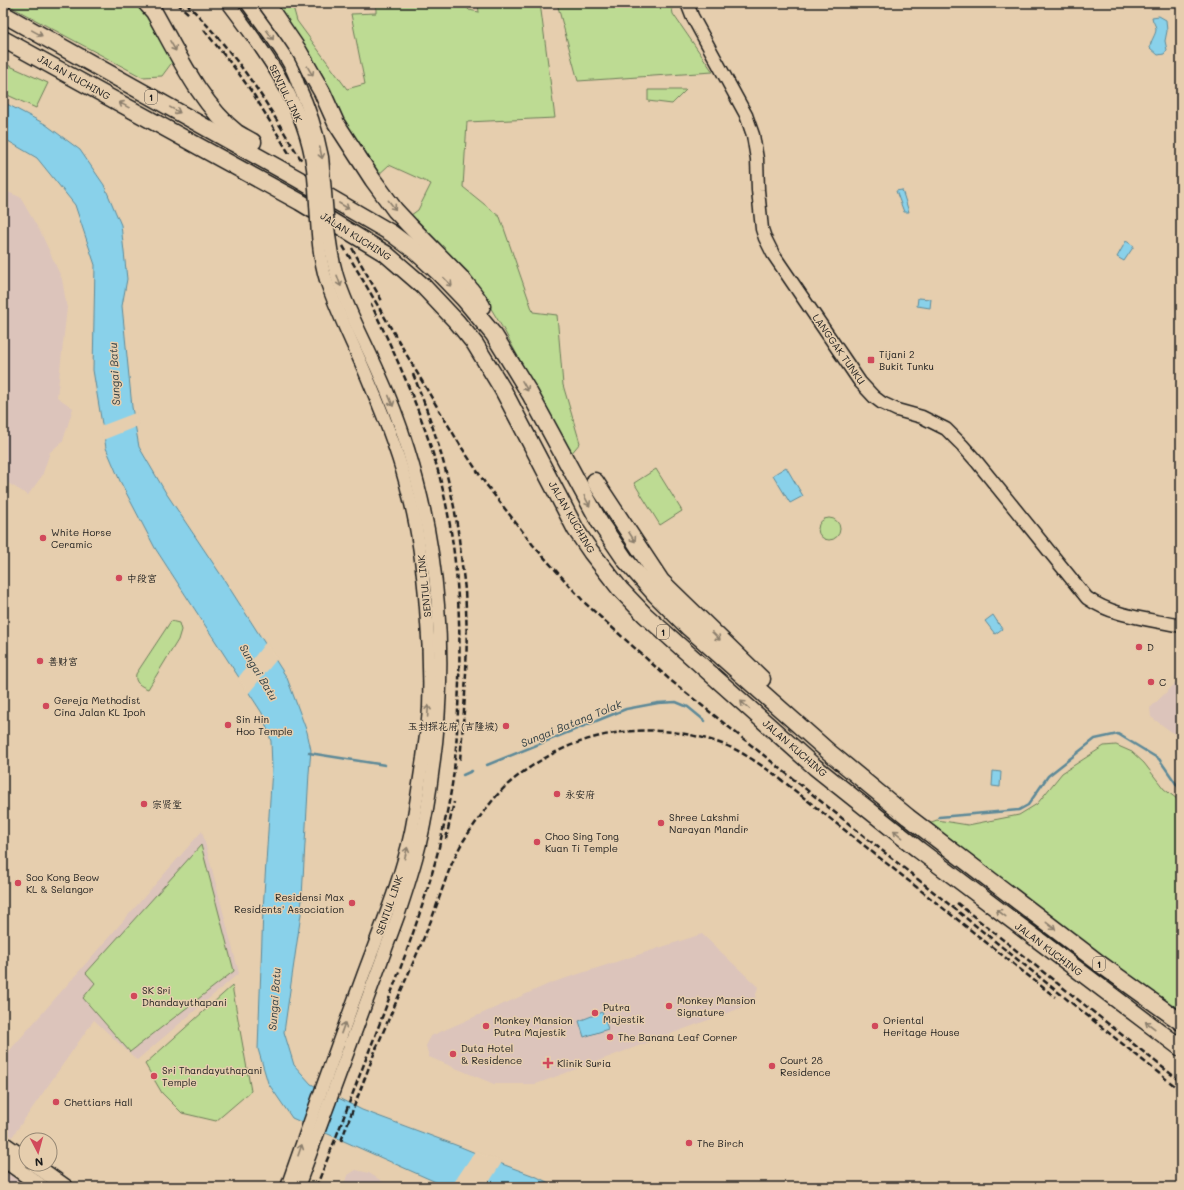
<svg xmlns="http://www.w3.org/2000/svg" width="1184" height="1190" viewBox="0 0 1184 1190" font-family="Mali,'LXGW WenKai TC',sans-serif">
  <rect width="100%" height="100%" fill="#e6ceae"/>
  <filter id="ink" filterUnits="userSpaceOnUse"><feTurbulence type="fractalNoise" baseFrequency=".025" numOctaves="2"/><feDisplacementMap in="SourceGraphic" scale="8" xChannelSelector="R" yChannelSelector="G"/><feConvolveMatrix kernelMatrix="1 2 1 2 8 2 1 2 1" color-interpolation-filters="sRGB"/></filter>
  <g filter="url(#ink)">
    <g fill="#dcc4bb">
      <polygon points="3,190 20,197 42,235 62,279 67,308 57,397 73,408 63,441 50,452 42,476 28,495 3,480"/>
      <polygon points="1179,680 1181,681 1181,738 1176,735 1151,717 1150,708"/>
      <polygon points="202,831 239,973 137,1060 94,1020 12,1137 3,1130 3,1058"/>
      <polygon points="702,934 758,987 754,1003 536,1084 494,1084 429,1057 426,1046 431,1036 551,983"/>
      <polygon points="3,1170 27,1187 3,1187"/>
      <polygon points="356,1170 369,1173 391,1187 342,1187 348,1175"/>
    </g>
    <g fill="#bddb93" stroke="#6c7c58">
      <polygon points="4,3 138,3 143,8 176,57 162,76 142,77"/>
      <polygon points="275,3 292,3 297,21 347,89 365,84 351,14 376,13 376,3 462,3 469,10 479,12 478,3 540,3 555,118 467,122 463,187 500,217 533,312 557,315 563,385 580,443 570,455 505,332 480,290 407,218 418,210 431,184 389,165 376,177"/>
      <polygon points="557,3 671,3 673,14 713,72 578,81"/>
      <polygon points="3,63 48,83 36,108 3,93"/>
      <polygon points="648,90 686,90 672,104 648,101"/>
      <polygon points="656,469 682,511 660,525 634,483"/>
      <circle cx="829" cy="529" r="11"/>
      <path d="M171 621 179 623 181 630 178 640 148 689C141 686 134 683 136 674Z"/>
      <polygon points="1116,745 1132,752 1144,763 1164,789 1181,802 1181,1014 926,824 937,820 968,825 1019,815 1037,804 1062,773 1104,746"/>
      <polygon points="201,845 234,971 130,1052 83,998 95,983 86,973"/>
      <polygon points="232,986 251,1091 216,1121 182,1113 162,1093 145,1064"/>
    </g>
    <g fill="#89d1ea" stroke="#5d8998">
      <path d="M1159 16 1166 20 1167 31 1165 41 1167 50 1164 54 1158 55 1150 48C1150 41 1156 35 1156 29 1156 25 1152 21 1152 17Z"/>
      <polygon points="3,102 45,124 80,150 104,185 121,225 127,279 122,306 132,407 139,447 166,493 223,578 287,678 307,732 311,750 309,773 301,914 284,1032 294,1065 311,1084 362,1110 461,1147 502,1164 537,1177 557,1187 447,1187 292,1118 268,1083 258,1049 263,910 272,768 271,741 262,713 155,548 120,481 106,448 93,370 95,265 75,205 37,158 3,138"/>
      <polygon points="902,190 909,212 904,212 896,191"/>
      <polygon points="1126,241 1134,246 1124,261 1117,257"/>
      <polygon points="918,298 931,299 930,308 917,306"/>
      <polygon points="786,467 803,496 790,503 773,475"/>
      <polygon points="993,615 1002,629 995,634 985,621"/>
      <polygon points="993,771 1001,772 1000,787 992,786"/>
      <polygon points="602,1012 608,1029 584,1037 579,1021"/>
    </g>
    <g fill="#e6ceae">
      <polygon points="135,413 138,426 103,440 101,426"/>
      <polygon points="266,642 277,659 248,694 238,678"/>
      <polygon points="475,1151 502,1162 486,1187 451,1187"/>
    </g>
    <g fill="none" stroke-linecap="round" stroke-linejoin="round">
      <g stroke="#5d8998" stroke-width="2.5">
        <polyline points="309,753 385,765"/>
        <polyline points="487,765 626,709 658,703 676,702 688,707 705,721"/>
        <polyline points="463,775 472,771"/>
        <polyline points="939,817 1019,810 1028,805 1048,776 1095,739 1118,734 1159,759 1179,788 1181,789"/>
      </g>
      <g stroke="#1c1c1c" stroke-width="15">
        <path id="secondary" d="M687 3 692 16 746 115 753 135 757 159 758 190 762 229 765 238 773 254 860 382 874 397 882 403 897 410 922 417 946 429 962 445 977 462 1087 598C1114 617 1150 619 1181 626"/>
      </g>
      <g stroke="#1c1c1c" stroke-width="17">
        <g id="primary">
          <polyline points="3,1143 26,1159"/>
          <polyline points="3,1159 42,1187"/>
          <polyline points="34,1164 66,1187"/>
        </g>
      </g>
      <g stroke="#1c1c1c" stroke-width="19">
        <g id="highway">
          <path d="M146 3 154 12C177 52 200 104 237 133 242 136 248 139 253 142"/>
          <polyline points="266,3 298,50 322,92 336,123 373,180 395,210 410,226 463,280 477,298 482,306"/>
          <polyline points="3,14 298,179 391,233 415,251 438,272 464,299 494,335 530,394 600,523 626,561 655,594 689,628 829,752 908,817 1103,966 1181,1022"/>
          <polyline points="3,39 300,202 386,254 423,286 457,322 475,344 503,390 576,530 591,552 606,571 620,589 645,615 815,767 919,850 1181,1048"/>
          <polyline points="595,481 661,581 762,679"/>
        </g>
      </g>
      <use href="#secondary" stroke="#e6ceae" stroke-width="12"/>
      <use href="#primary" stroke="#e6ceae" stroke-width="14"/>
      <use href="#highway" stroke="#e6ceae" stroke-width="16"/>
      <g stroke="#1c1c1c" stroke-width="2.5" stroke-dasharray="6 3" stroke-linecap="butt">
        <polyline points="177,3 189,14"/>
        <path d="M186 3C206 23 225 45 242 68 264 97 282 130 302 161"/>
        <polyline points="204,30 237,71 254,95 290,155"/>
        <polyline points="343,246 436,405 462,448 485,483 533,545 586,604 669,679 1181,1091"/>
        <polyline points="352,248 382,301"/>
        <path d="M413 374C430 416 445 461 454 507 457 522 459 539 461 555 462 567 464 579 465 591 469 647 465 704 460 760"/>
        <polyline points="446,839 454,802"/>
        <polyline points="957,903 1181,1082"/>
        <path d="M376 1049C394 1006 414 962 432 918 442 892 449 864 464 840 475 823 492 799 507 785 569 731 648 716 725 745 743 752 759 764 774 774L1055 997"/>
        <polyline points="341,1141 377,1046"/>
        <path d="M316 1187C337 1137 355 1086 375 1036 398 974 423 912 439 847 445 822 451 796 454 770 457 741 458 712 459 682 461 613 457 539 438 471 422 413 397 358 371 304"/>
      </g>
      <g stroke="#1c1c1c" stroke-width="15" stroke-linecap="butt">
        <g id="secondary-bridge">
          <path d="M228 3C266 53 305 105 313 168 318 206 315 244 326 280 338 316 356 349 370 384 386 421 400 458 409 496 419 533 423 570 426 608 429 641 430 674 429 708 428 725 425 741 423 758 419 783 416 807 411 832 400 883 379 932 361 981 336 1049 311 1118 287 1187"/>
          <path d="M247 3C260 21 274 39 286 58 291 66 295 75 298 84 309 107 317 131 322 157 323 165 323 173 324 181 327 212 328 245 337 276 347 309 365 341 379 373 390 397 400 423 408 449 440 551 448 661 433 767 430 792 426 818 420 843 414 868 406 892 398 916L298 1187"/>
        </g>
      </g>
      <use href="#secondary-bridge" stroke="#e6ceae" stroke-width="12"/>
    </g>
    <defs><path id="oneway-shaft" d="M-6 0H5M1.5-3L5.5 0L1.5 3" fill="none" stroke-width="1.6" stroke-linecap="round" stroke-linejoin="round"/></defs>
    <g stroke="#8b7e6c">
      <use href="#oneway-shaft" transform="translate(37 33) rotate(29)"/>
      <use href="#oneway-shaft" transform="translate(270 35) rotate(55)"/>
      <use href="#oneway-shaft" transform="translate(173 46) rotate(60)"/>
      <use href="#oneway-shaft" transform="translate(310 71) rotate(60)"/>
      <use href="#oneway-shaft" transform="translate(124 105) rotate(-151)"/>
      <use href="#oneway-shaft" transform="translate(175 110) rotate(29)"/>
      <use href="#oneway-shaft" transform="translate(321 153) rotate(78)"/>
      <use href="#oneway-shaft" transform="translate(392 205) rotate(52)"/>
      <use href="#oneway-shaft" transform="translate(344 206) rotate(30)"/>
      <use href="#oneway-shaft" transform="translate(339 281) rotate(71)"/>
      <use href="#oneway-shaft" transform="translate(448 282) rotate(46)"/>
      <use href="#oneway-shaft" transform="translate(525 386) rotate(60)"/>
      <use href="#oneway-shaft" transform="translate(391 401) rotate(68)"/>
      <use href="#oneway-shaft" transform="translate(587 501) rotate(62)"/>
      <use href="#oneway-shaft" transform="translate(632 537) rotate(57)"/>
      <use href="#oneway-shaft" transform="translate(716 636) rotate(45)"/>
      <use href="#oneway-shaft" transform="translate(745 705) rotate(-138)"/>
      <use href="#oneway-shaft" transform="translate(428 711) rotate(-86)"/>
      <use href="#oneway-shaft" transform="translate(898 834) rotate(-141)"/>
      <use href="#oneway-shaft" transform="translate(406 853) rotate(-75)"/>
      <use href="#oneway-shaft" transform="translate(1001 913) rotate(-143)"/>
      <use href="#oneway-shaft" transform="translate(1051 926) rotate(38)"/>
      <use href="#oneway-shaft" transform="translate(1150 1025) rotate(-143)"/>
      <use href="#oneway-shaft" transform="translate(343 1028) rotate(-70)"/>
      <use href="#oneway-shaft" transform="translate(300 1150) rotate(-71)"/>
    </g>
  </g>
  <g fill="#d1495b" stroke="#e6ceae" stroke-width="1.5">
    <rect x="867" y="356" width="8" height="8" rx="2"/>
    <circle cx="43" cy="538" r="4"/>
    <circle cx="119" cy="578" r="4"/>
    <circle cx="1139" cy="647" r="4"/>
    <circle cx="40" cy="661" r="4"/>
    <circle cx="1151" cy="682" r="4"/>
    <circle cx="46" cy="706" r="4"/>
    <circle cx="228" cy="725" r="4"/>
    <circle cx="506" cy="726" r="4"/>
    <circle cx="557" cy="794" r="4"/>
    <circle cx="144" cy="804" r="4"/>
    <circle cx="661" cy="823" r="4"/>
    <circle cx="537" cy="842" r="4"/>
    <circle cx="18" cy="883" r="4"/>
    <circle cx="352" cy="903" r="4"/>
    <circle cx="134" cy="996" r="4"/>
    <circle cx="669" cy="1006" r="4"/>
    <circle cx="595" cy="1013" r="4"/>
    <circle cx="486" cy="1026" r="4"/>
    <circle cx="875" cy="1026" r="4"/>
    <circle cx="610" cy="1037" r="4"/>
    <circle cx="453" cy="1054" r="4"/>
    <path d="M546 1057h4v4h4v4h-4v4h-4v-4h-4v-4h4z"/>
    <circle cx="772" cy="1066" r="4"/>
    <circle cx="154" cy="1076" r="4"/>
    <circle cx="56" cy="1102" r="4"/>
    <circle cx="689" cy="1143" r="4"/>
  </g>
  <g text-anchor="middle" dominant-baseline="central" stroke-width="3" stroke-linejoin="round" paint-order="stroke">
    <g fill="#e6ceae" stroke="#595148" stroke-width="1">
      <rect x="145" y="90" width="12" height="14" rx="3"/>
      <rect x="657" y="625" width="12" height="14" rx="3"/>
      <rect x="1093" y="957" width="12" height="14" rx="3"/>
    </g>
    <g font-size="9" font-weight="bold" fill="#1c1c1c">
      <text x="151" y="97">1</text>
      <text x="663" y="632">1</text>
      <text x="1099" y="964">1</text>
    </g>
    <g font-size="10" fill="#1c1c1c" stroke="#e6ceae">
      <text transform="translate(74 77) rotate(29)">JALAN KUCHING</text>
      <text transform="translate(286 93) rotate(64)">SENTUL LINK</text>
      <text transform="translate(356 236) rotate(32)">JALAN KUCHING</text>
      <text transform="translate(839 349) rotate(55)">LANGGAK TUNKU</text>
      <text transform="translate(572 517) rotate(60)">JALAN KUCHING</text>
      <text transform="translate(424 586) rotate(-96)">SENTUL LINK</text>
      <text transform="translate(795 748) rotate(41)">JALAN KUCHING</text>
      <text transform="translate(389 905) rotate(-71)">SENTUL LINK</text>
      <text transform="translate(1049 949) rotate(37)">JALAN KUCHING</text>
    </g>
    <g font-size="10" fill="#1c1c1c" stroke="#e6ceae" text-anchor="start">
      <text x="879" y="354">Tijani 2<tspan x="879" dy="12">Bukit Tunku</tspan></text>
      <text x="51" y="532">White Horse<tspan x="51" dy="12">Ceramic</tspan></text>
      <text x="127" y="578">中段宫</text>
      <text x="1147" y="647">D</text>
      <text x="48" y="661">善财宫</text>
      <text x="1159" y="682">C</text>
      <text x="54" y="700">Gereja Methodist<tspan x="54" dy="12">Cina Jalan KL Ipoh</tspan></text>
      <text x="236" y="719">Sin Hin<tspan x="236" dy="12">Hoo Temple</tspan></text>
      <text x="498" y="726" text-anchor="end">玉封探花府 (吉隆坡)</text>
      <text x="565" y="794">永安府</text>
      <text x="152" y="804">宗贤堂</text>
      <text x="669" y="817">Shree Lakshmi<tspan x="669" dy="12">Narayan Mandir</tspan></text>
      <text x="545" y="836">Choo Sing Tong<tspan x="545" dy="12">Kuan Ti Temple</tspan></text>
      <text x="26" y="877">Soo Kong Beow<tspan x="26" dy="12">KL &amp; Selangor</tspan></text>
      <text x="344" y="897" text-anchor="end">Residensi Max<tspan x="344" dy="12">Residents' Association</tspan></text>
      <text x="142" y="990">SK Sri<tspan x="142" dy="12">Dhandayuthapani</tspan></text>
      <text x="677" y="1000">Monkey Mansion<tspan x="677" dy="12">Signature</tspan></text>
      <text x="603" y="1007">Putra<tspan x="603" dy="12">Majestik</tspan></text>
      <text x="494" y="1020">Monkey Mansion<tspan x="494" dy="12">Putra Majestik</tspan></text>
      <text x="883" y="1020">Oriental<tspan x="883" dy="12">Heritage House</tspan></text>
      <text x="618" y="1037">The Banana Leaf Corner</text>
      <text x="461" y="1048">Duta Hotel<tspan x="461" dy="12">&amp; Residence</tspan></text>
      <text x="780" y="1060">Court 28<tspan x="780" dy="12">Residence</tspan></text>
      <text x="557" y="1063">Klinik Suria</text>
      <text x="162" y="1070">Sri Thandayuthapani<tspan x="162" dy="12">Temple</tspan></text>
      <text x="64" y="1102">Chettiars Hall</text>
      <text x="697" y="1143">The Birch</text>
    </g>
    <g font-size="11" font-style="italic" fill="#324045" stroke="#e6ceae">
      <text transform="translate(114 374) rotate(-93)">Sungai Batu</text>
      <text transform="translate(259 672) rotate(59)">Sungai Batu</text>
      <text transform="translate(571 723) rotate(-22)">Sungai Batang Tolak</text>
      <text transform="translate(274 999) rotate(-86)">Sungai Batu</text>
    </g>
  </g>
  <rect width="1184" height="1190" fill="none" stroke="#e6ceae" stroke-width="16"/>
  <rect x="8" y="8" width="1168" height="1174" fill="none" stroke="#1c1c1c" stroke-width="1.5" filter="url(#ink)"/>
  <g transform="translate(38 1152) rotate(174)"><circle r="19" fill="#e6ceae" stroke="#958774"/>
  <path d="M0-3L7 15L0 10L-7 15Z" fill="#d1495b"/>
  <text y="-6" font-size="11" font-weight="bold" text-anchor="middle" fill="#1c1c1c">N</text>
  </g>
</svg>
